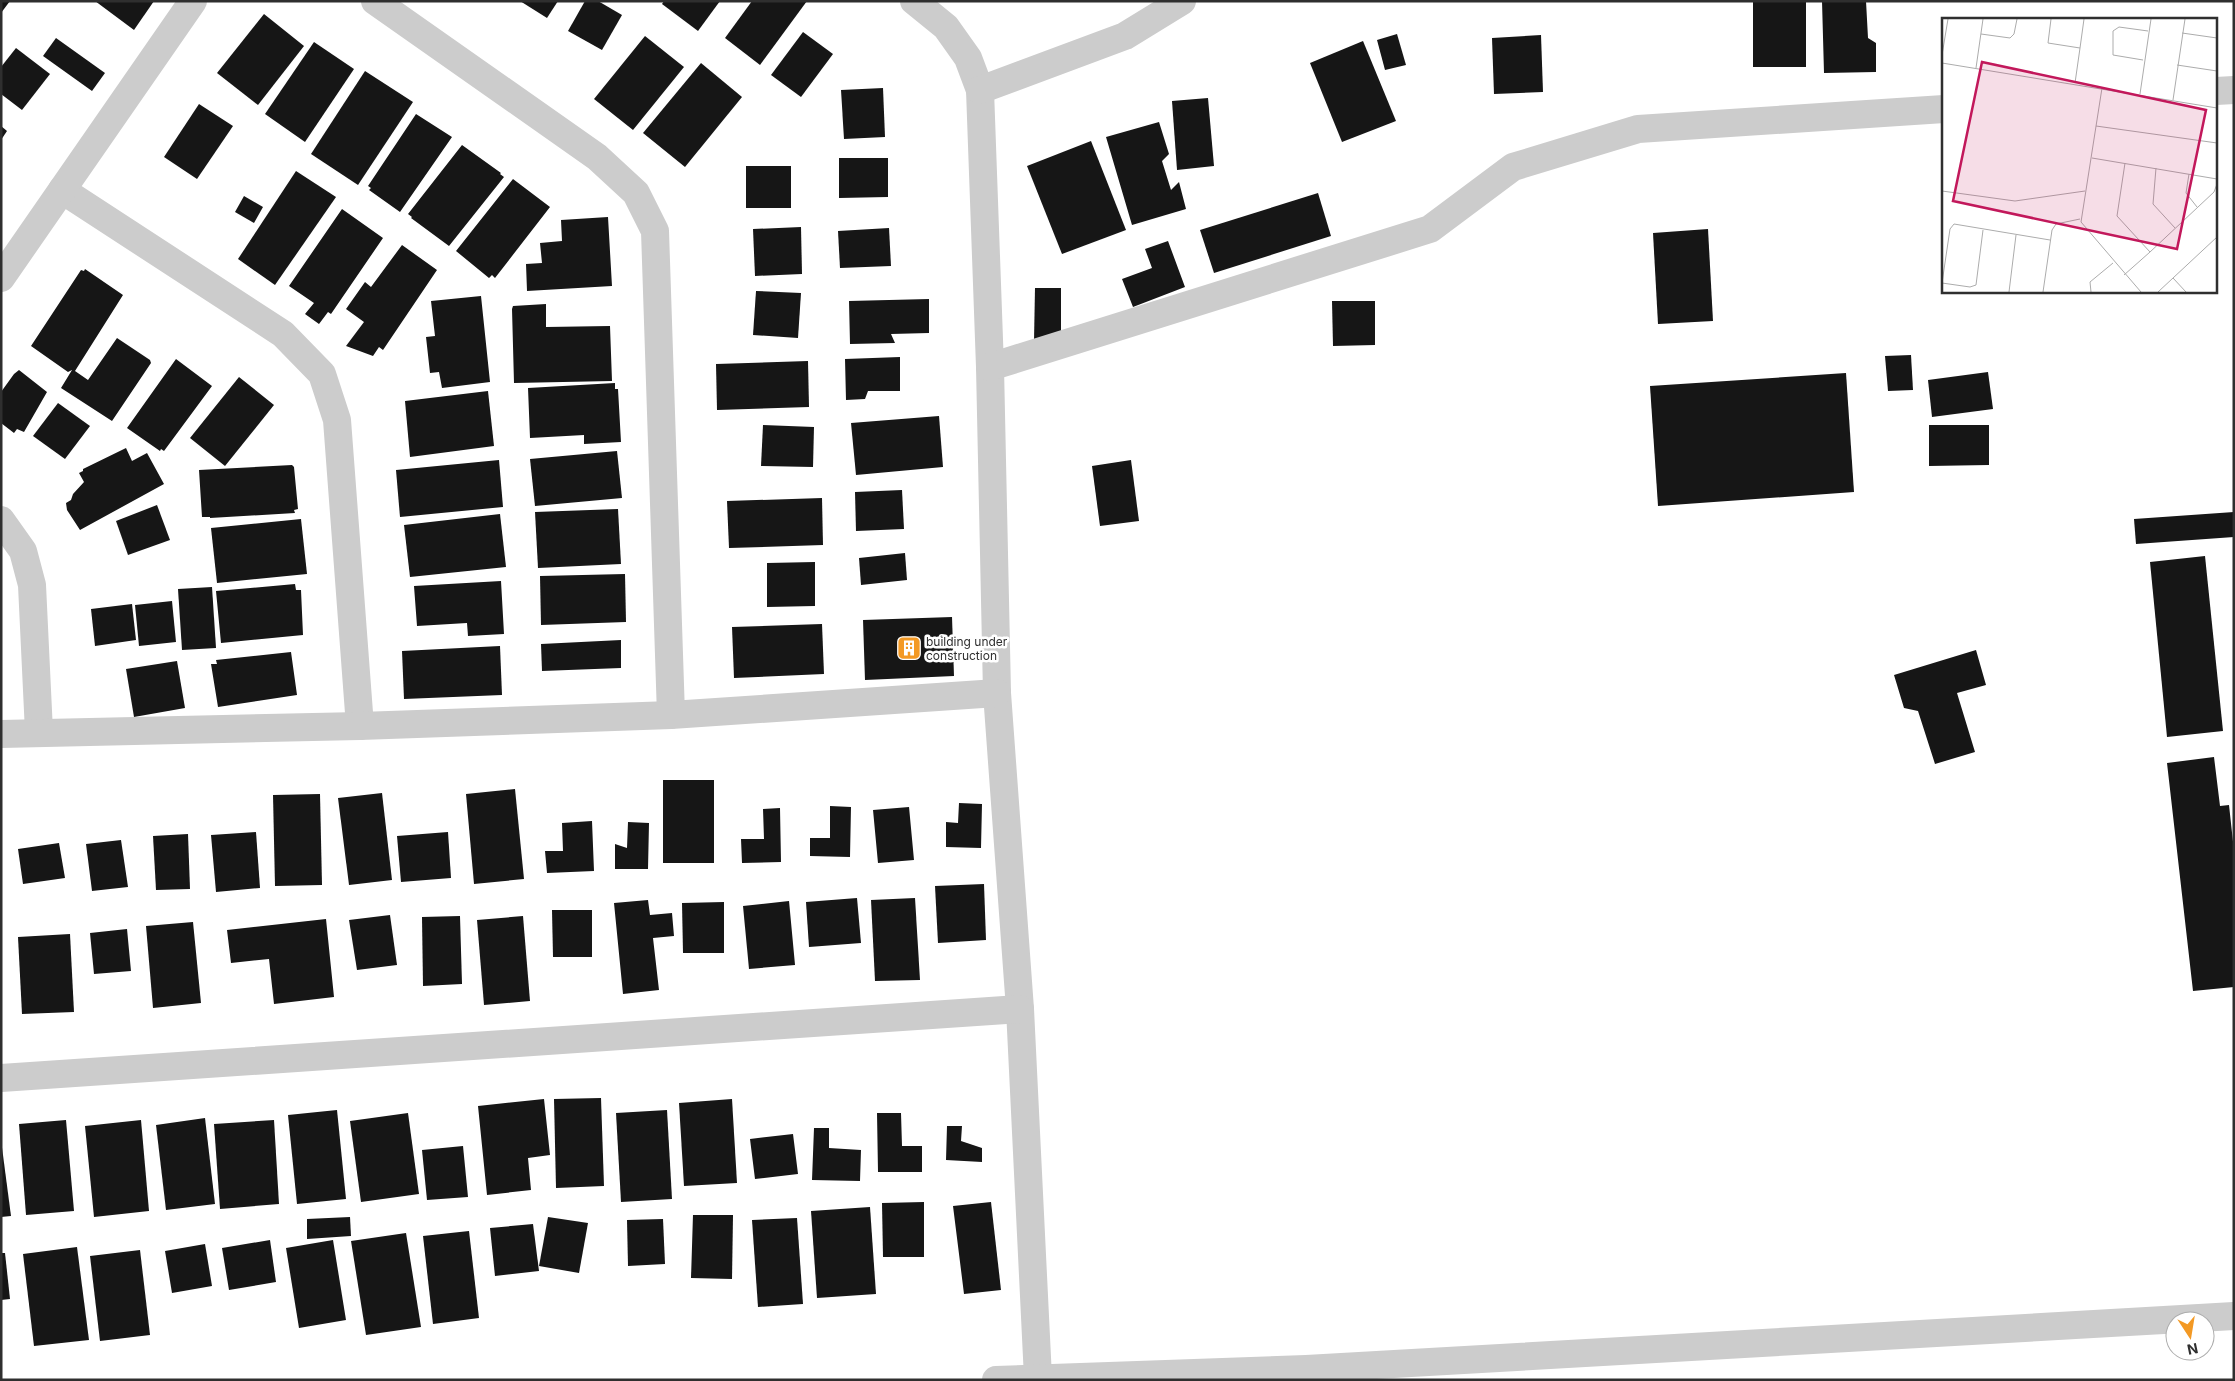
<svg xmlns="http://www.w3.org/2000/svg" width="2235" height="1381" viewBox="0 0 2235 1381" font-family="Inter,sans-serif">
  <rect width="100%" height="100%" fill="#fff"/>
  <g fill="#161616">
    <polygon points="1,1 10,1 1,13"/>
    <polygon points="95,1 154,1 134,30"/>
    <polygon points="520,1 558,1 547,18"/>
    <polygon points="585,1 598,1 622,15 602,50 568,31"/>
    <polygon points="664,1 720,1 698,31 662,4"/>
    <polygon points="752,1 807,1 760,65 725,38"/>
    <rect x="1753" y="1" width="53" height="66"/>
    <polygon points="1822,1 1866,1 1868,38 1876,43 1876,72 1824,73"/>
    <polygon points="264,14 304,46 258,105 217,73"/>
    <polygon points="803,32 833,54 801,97 771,75"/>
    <polygon points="1397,34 1406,65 1385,70 1377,40"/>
    <polygon points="1541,35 1543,92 1494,94 1492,38"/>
    <polygon points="645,36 684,67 633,130 594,99"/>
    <polygon points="56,38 105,73 92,91 43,56"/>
    <polygon points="1363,41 1396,121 1342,142 1310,63"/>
    <polygon points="314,42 354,69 305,142 265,114"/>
    <polygon points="16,48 50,74 22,110 1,94 1,67"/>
    <polygon points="701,63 742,97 685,167 643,133"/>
    <polygon points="365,71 413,102 358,185 311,154"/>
    <polygon points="883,88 885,137 844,139 841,90"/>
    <polygon points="1208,98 1214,166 1177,170 1172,101"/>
    <polygon points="199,104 233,126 197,179 164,157"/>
    <polygon points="416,114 452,137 400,212 369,190 371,188 368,186"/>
    <polygon points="1159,122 1169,154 1162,161 1171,190 1179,182 1186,209 1132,225 1106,137"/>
    <polygon points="1,126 7,131 1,140"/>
    <polygon points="1091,141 1126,230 1062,254 1027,166"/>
    <polygon points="462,145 501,173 500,174 504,177 449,246 411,218 412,217 408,214"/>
    <polygon points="839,158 888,158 888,197 839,198"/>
    <rect x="746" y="166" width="45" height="42"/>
    <polygon points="296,171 336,197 275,285 238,259"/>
    <polygon points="513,179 550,207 495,278 492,275 489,278 456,251"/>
    <polygon points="1318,193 1331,236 1214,273 1200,230"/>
    <polygon points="244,196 263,207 254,223 235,212"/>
    <polygon points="342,209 383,238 331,314 328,312 319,324 305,314 314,303 289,286"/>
    <polygon points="608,217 612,286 527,291 526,264 542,263 540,243 562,241 561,220"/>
    <polygon points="801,227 802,274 755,276 753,229"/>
    <polygon points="889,228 891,266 840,268 838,231"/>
    <polygon points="1708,229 1713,321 1658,324 1653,233"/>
    <polygon points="1168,241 1185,287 1133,307 1122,279 1152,268 1145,249"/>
    <polygon points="402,245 437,270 383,350 379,347 373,356 346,346 364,322 346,309 365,282 371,287"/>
    <polygon points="85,269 123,295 75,371 88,380 117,338 150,360 151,363 112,421 61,388 72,370 68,372 31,346 81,270 84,271"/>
    <polygon points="1035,288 1061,288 1061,341 1034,341"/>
    <polygon points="756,291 801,293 798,338 753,335"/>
    <polygon points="481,296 490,382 442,388 439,372 430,373 426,337 435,336 431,301"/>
    <polygon points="929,299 929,333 891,334 895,343 850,344 849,301"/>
    <polygon points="1332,301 1375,301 1375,345 1333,346"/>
    <polygon points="546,304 546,327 610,326 612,381 514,383 512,309 513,306"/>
    <polygon points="1911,355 1913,390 1888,391 1885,356"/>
    <polygon points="900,357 900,391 868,391 865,399 846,400 845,359"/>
    <polygon points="176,359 212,386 164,451 161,449 160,451 127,428"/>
    <polygon points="808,361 809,407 717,410 716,364"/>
    <polygon points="19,370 47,392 24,432 17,429 14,433 1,423 1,392 14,374"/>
    <polygon points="1988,372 1993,409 1932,417 1928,380"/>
    <polygon points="1846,373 1854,492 1658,506 1650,386"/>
    <polygon points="239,377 274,405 225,466 190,438"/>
    <polygon points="615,383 615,389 618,389 621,442 584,444 584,435 530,438 528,388"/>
    <polygon points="488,391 494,446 410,457 405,401"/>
    <polygon points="58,403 90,426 65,459 33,436"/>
    <polygon points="939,416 943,467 856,475 851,423"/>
    <polygon points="763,425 814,427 813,467 761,466"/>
    <polygon points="1929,425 1989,425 1989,465 1929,466"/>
    <polygon points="126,448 132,461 147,453 164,484 80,530 67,510 66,503 71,500 73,494 84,482 79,473 83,471 83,469"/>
    <polygon points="617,451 622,498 535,506 530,459"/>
    <polygon points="499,460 503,507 400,517 396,470"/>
    <polygon points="1131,460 1139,521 1100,526 1092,466"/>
    <polygon points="292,465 294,467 298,509 294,510 295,513 210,518 210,517 202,517 199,470"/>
    <polygon points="902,490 904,529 856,531 855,492"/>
    <polygon points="822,498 823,545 729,548 727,501"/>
    <polygon points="157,505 170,540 128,555 116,521"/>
    <polygon points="618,509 621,564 538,568 535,512"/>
    <polygon points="2234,512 2234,537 2136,544 2134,519"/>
    <polygon points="500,514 506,567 410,577 404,525"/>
    <polygon points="301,519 307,574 217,583 211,528"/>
    <polygon points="905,553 907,580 861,585 859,558"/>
    <polygon points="2205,556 2223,731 2167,737 2150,562"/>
    <polygon points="815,562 815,606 767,607 767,563"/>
    <polygon points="625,574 626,622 541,625 540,576"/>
    <polygon points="501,581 504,634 468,636 467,623 417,626 414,586"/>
    <polygon points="295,584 296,590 301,590 303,635 221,643 216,591"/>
    <polygon points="212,587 216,648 182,650 178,589"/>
    <polygon points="172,601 176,642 139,646 135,605"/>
    <polygon points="132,604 136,640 95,646 91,609"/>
    <polygon points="952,617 954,676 865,680 863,620"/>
    <polygon points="822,624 824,674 734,678 732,627"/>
    <polygon points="621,640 621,668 542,671 541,644"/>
    <polygon points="500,646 502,695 404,699 402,651"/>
    <polygon points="1976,650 1986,685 1957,693 1975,752 1935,764 1918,711 1904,708 1894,675"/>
    <polygon points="291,652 297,695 218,707 211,664 217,664 216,660"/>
    <polygon points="177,661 185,708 134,717 126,669"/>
    <polygon points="2214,757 2220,806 2229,805 2234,851 2234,987 2193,991 2167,763"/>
    <rect x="663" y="780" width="51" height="83"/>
    <polygon points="515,789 524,879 474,884 466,794"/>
    <polygon points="382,793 392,880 349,885 338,798"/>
    <polygon points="320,794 322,885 275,886 273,795"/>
    <polygon points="959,803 982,804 981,848 946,847 946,822 958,823"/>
    <polygon points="830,806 851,807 850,857 810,856 810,838 830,838"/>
    <polygon points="909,807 914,860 878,863 873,810"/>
    <polygon points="780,808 781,862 742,863 741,839 764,839 763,809"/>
    <polygon points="592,821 594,871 547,873 545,851 563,851 562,823"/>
    <polygon points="628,822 649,823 648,869 615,869 615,844 627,848"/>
    <polygon points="256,832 260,888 216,892 211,835"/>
    <polygon points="448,832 451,878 401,882 397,836"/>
    <polygon points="188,834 190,889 156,890 153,836"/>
    <polygon points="121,840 128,887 92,891 86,844"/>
    <polygon points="59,843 65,878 23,884 18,849"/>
    <polygon points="984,884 986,940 938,943 935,886"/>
    <polygon points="857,898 861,943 809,947 806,902"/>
    <polygon points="915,898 920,980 875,981 871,900"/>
    <polygon points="648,900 650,915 672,913 674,936 653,938 659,990 623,994 614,903"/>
    <polygon points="789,901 795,965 749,969 743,906"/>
    <polygon points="724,902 724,953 683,953 682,903"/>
    <polygon points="552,910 592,910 592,957 553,957"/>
    <polygon points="390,915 397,965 357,970 349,920"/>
    <polygon points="460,916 462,984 423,986 422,917"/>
    <polygon points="523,916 530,1001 484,1005 477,920"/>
    <polygon points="326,919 334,997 274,1004 269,959 231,963 227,930"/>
    <polygon points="193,922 201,1003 153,1008 146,926"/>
    <polygon points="127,929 131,971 94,974 90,933"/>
    <polygon points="70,934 74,1012 22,1014 18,937"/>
    <polygon points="601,1098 604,1186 556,1188 554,1099"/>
    <polygon points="544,1099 550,1155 528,1158 531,1190 487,1195 478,1106"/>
    <polygon points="732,1099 737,1183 684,1186 679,1103"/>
    <polygon points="337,1110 346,1199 297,1204 288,1115"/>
    <polygon points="667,1110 672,1199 621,1202 616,1113"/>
    <polygon points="408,1113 419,1194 361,1202 350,1121"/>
    <polygon points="877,1113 901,1113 902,1146 922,1146 922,1172 878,1172"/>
    <polygon points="205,1118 215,1204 166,1210 156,1125"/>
    <polygon points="66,1120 74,1211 26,1215 19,1124"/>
    <polygon points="141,1120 149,1211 94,1217 85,1126"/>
    <polygon points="274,1120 279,1204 220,1209 214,1124"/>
    <polygon points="947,1126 962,1126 961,1141 982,1148 982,1162 946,1160"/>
    <polygon points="814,1128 829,1128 829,1148 861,1150 860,1181 812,1180"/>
    <polygon points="793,1134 798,1174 755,1179 750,1139"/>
    <polygon points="1,1140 11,1216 1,1217"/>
    <polygon points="463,1146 468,1197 427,1200 422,1150"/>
    <polygon points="924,1202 924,1257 883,1257 882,1203"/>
    <polygon points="991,1202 1001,1290 964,1294 953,1206"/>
    <polygon points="870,1207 876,1294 817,1298 811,1211"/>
    <polygon points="693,1215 733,1215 732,1279 691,1278"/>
    <polygon points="350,1217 351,1236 307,1239 307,1219"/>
    <polygon points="548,1217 588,1223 579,1273 539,1266"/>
    <polygon points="797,1218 803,1304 758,1307 752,1220"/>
    <polygon points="663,1219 665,1264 628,1266 627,1220"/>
    <polygon points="533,1224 539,1271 495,1276 490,1228"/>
    <polygon points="469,1231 479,1318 433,1324 423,1236"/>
    <polygon points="406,1233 421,1327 366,1335 351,1241"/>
    <polygon points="270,1240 276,1282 229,1290 222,1248"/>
    <polygon points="333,1240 346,1320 299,1328 286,1248"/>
    <polygon points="205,1244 212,1286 172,1293 165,1251"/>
    <polygon points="77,1247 89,1340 34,1346 23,1254"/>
    <polygon points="140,1250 150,1335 100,1341 90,1256"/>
    <polygon points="1,1253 5,1253 10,1299 1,1300"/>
  </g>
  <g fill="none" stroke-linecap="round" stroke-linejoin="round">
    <g stroke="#ccc" stroke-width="28">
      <polyline points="375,1 597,157 636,193 655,231 671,715"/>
      <polyline points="914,1 946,27 968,58 980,90 990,367 997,693 1020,1009 1038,1378"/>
      <polyline points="980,90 1125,36 1182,1"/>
      <polyline points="2216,91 2234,90"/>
      <polyline points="62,190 283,334 322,374 337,420 360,726"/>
      <polyline points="1,278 193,1"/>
      <polyline points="990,367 1430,229 1513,167 1638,129 1944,109"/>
      <polyline points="1,520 23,551 32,585 39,732"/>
      <polyline points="1,734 360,726 671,715 997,693"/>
      <polyline points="1,1078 1020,1009"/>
      <polyline points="996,1380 1306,1369 2234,1316"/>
    </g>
  </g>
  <defs>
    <g id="building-square" transform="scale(1.25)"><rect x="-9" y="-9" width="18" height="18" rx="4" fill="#f39924" stroke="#fff"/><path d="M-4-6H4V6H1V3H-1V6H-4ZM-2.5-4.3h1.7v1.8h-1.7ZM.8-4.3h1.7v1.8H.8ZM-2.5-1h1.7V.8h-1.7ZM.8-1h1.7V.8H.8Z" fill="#fff"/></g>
  </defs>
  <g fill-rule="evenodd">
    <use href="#building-square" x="909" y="648"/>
  </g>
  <g text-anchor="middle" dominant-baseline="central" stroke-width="5" stroke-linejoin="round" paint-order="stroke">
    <g font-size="12" fill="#2f2f2f" stroke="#fff" text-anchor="start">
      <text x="926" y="641">building under<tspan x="926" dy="14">construction</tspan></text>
    </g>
  </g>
  <g transform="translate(1942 18)">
    <rect width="275" height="275" fill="#fff"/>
    <path fill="none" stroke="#acacac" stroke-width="1" d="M109 1 106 25 138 30 142 1M240 15 275 20M39 16 68 20 72 16 75 1M0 37 6 1M201 42 171 37V13L177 9 206 13M0 45 275 90M235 47 275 53M34 50 41 1M133 65 138 30M160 70 139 204 199 274M198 76 209 1M231 82 243 1M154 108 275 125M150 140 275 161M183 145 175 198 208 234 272 174 275 166M214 150 211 186 233 210M247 156 244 175 255 189M0 173 73 183 143 173M182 257 208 234M231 260 244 274M0 265 8 211 12 206 108 222M0 265 28 269 34 267 41 212M67 274 74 217M101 274 110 212 114 206 138 201M149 274 148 264 171 245M216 274 275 219"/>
    <path fill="#c2185b" fill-opacity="0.15" stroke="#c2185b" stroke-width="2.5" d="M40 44 264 92 235 231 11 183Z"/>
    <rect width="275" height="275" fill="none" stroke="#2f2f2f" stroke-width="2.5"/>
  </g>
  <rect width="2235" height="1381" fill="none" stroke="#2f2f2f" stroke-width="5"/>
  <g transform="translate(2190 1336) rotate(168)"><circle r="24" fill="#ffffff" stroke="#acacac"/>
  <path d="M0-4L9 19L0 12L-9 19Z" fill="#f39924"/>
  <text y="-8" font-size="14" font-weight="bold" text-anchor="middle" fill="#2f2f2f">N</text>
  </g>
</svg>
